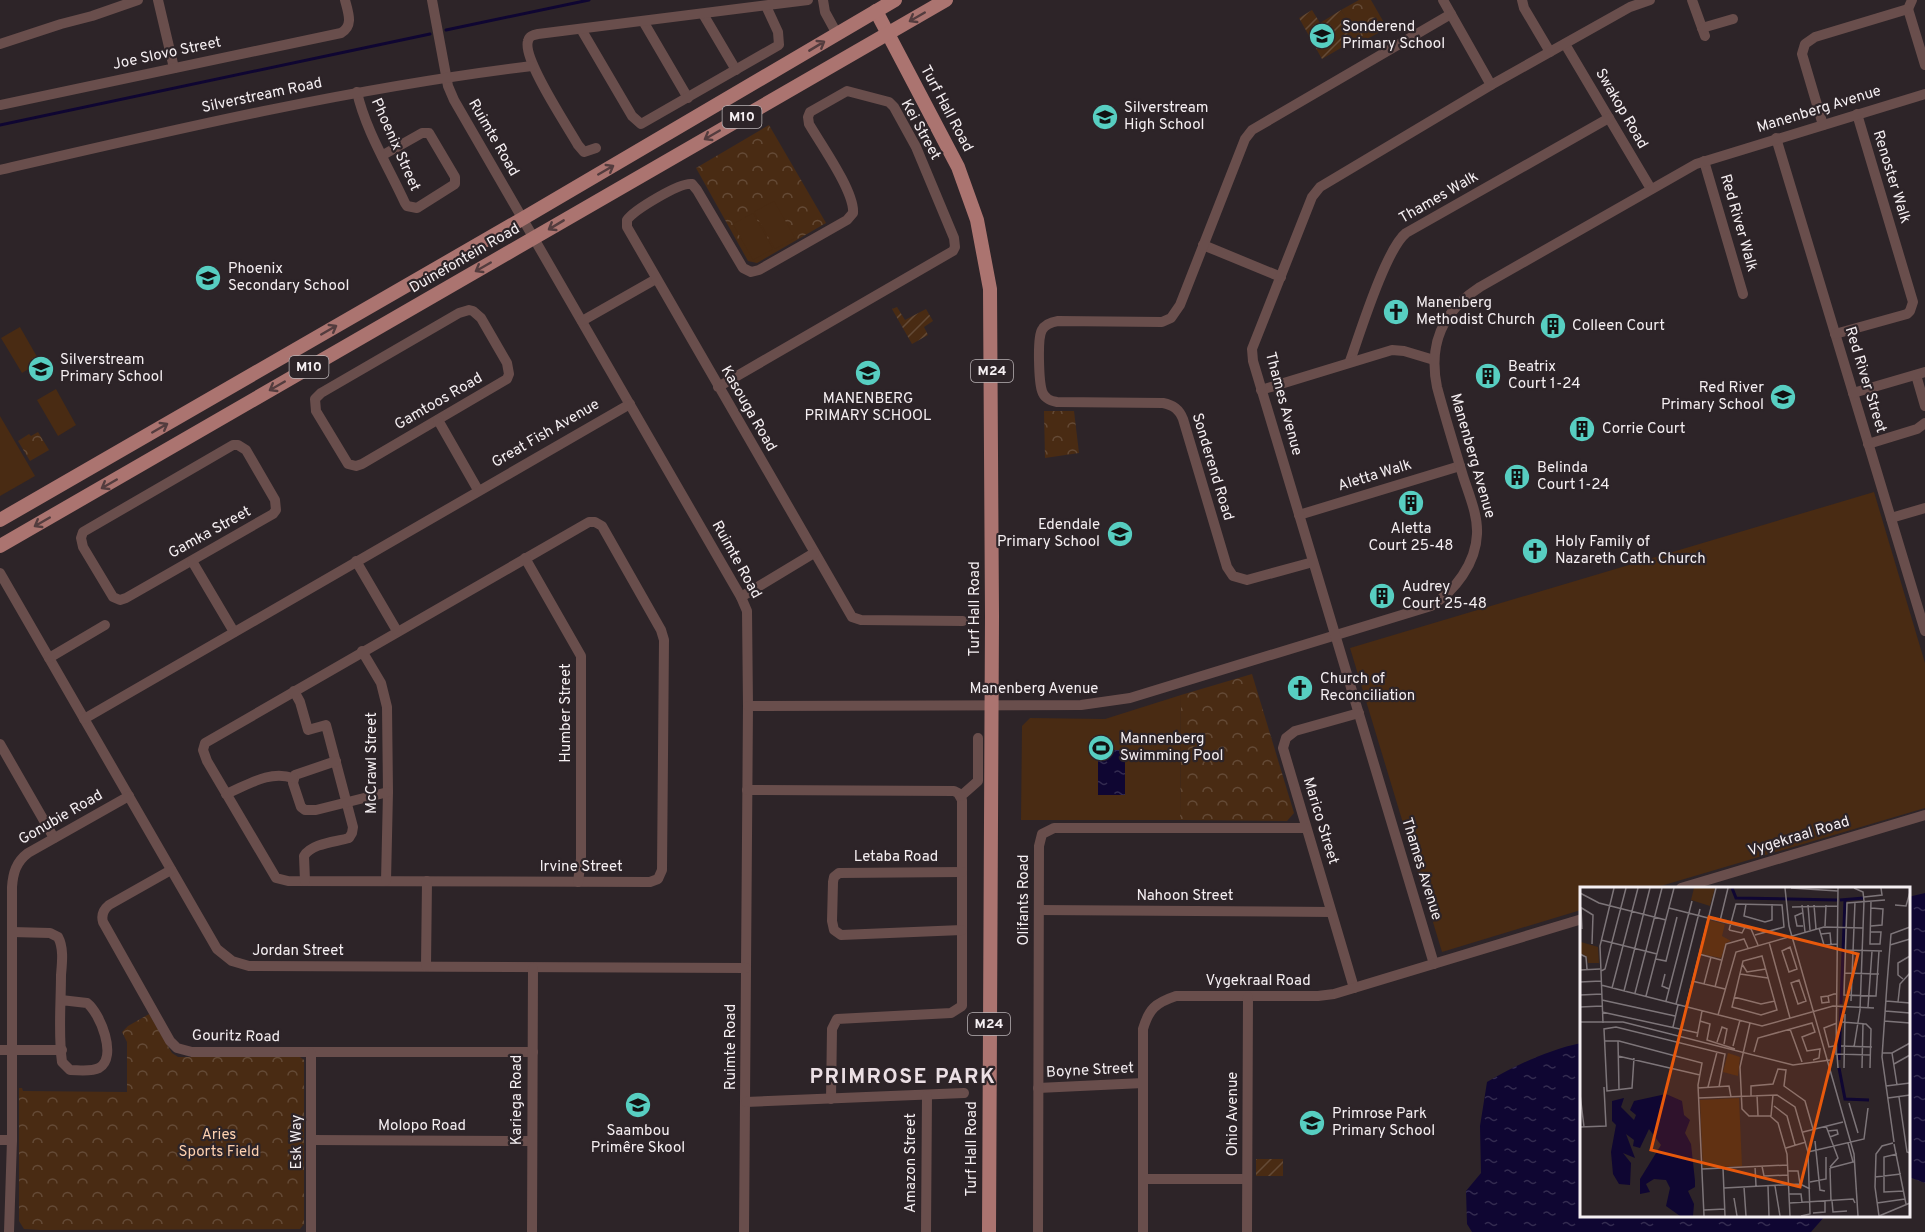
<svg xmlns="http://www.w3.org/2000/svg" width="1925" height="1232" viewBox="0 0 1925 1232" font-family="Overpass,sans-serif">
  <defs>
    <pattern id="forest-crowns" width="20" height="18" patternUnits="userSpaceOnUse" patternTransform="scale(1.5)"><rect width="20" height="18" fill="#492b13"/><path d="M2 6a3 3 0 1 1 6 0M12 15a3 3 0 1 1 6 0" fill="none" stroke="#644a36"/></pattern>
    <pattern id="garden-furrows" width="10" height="10" patternUnits="userSpaceOnUse" patternTransform="scale(1.5)"><rect width="10" height="10" fill="#492b13"/><path d="M-1 1l2-2M0 10L10 0M9 11l2-2" fill="none" stroke="#644a36"/></pattern>
    <pattern id="water-ripples" width="26" height="14" patternUnits="userSpaceOnUse" patternTransform="scale(1.5)"><rect width="26" height="14" fill="#0f0632"/><path d="M2 4q2-2 4 0t4 0M15 11q2-2 4 0t4 0" fill="none" stroke="#332b50"/></pattern>
  </defs>
  <rect width="100%" height="100%" fill="#2d2428"/>
  <g fill="url(#forest-crowns)">
    <polygon points="1359,0 1371,0 1387,28 1360,43 1341,10"/>
    <polygon points="769,125 826,223 757,263 748,261 696,168"/>
    <polygon points="1044,411 1074,411 1079,453 1045,458"/>
    <polygon points="38,432 49,450 30,461 18,441 29,434 31,436"/>
    <polygon points="1252,674 1294,813 1287,821 1180,820 1181,695"/>
    <polygon points="149,1014 172,1053 178,1057 300,1057 304,1060 304,1224 300,1229 41,1230 24,1229 19,1221 19,1088 22,1088 23,1091 127,1092 127,1042 122,1032 128,1026"/>
  </g>
  <g fill="url(#garden-furrows)">
    <polygon points="1312,10 1320,23 1341,10 1358,38 1322,59 1299,18"/>
    <polygon points="897,307 905,320 926,309 933,321 924,327 928,335 912,344 892,309"/>
    <rect x="1256" y="1159" width="27" height="17"/>
  </g>
  <g fill="#492b13">
    <polygon points="774,201 795,238 775,249 754,212"/>
    <polygon points="753,213 773,249 753,260 733,224"/>
    <polygon points="20,327 40,362 22,373 1,338"/>
    <polygon points="56,389 76,425 58,436 37,400"/>
    <polygon points="0,416 35,476 0,496"/>
    <polygon points="1874,492 1925,663 1925,808 1654,888 1582,888 1581,910 1442,952 1350,648"/>
    <polygon points="1181,695 1180,820 1021,820 1022,726 1030,718 1105,719"/>
  </g>
  <g fill="url(#water-ripples)">
    <rect x="1098" y="750" width="27" height="45"/>
    <polygon points="1925,893 1925,1183 1909,1177 1908,897"/>
    <path d="M1581 1043 1582 1216H1825L1811 1232H1472L1467 1224 1466 1191 1481 1173 1480 1126 1487 1082C1516 1065 1548 1050 1581 1043Z"/>
  </g>
  <g fill="none" stroke-linecap="round" stroke-linejoin="round">
    <g stroke="#0f0632" stroke-width="3">
      <polyline points="446,30 589,0"/>
      <polyline points="0,125 430,34"/>
    </g>
    <g stroke="#694e4c" stroke-width="10">
      <polyline points="158,0 174,68"/>
      <polyline points="432,0 448,86 454,100 741,597 747,611 748,706 744,1232"/>
      <polyline points="823,0 825,12 837,34"/>
      <polyline points="1443,0 1491,85"/>
      <polyline points="1522,0 1524,8 1550,52"/>
      <polyline points="1692,0 1705,36"/>
      <polyline points="1908,9 1925,65"/>
      <polyline points="703,14 736,70"/>
      <polyline points="643,21 688,98"/>
      <polyline points="1702,28 1733,19"/>
      <polyline points="581,29 632,116 641,124 779,45 778,32 766,6"/>
      <polyline points="0,44 61,24 92,16 138,0"/>
      <polyline points="1565,44 1651,189"/>
      <path d="M357 92C365 129 389 168 405 203L407 206 417 208 455 184V177L429 133H422L383 155"/>
      <path d="M0 105 341 33C354 26 348 12 345 0"/>
      <polyline points="1823,125 1802,54 1805,44 1815,37 1908,9 1912,0"/>
      <polyline points="1776,138 1925,631"/>
      <path d="M596 148 584 152 578 145C568 127 522 59 528 41 529 36 533 35 538 34L808 0"/>
      <polyline points="1704,161 1743,294"/>
      <path d="M0 170C177 129 352 88 532 66"/>
      <polyline points="1203,245 1281,277"/>
      <polygon points="469,310 473,311 481,318 507,363 509,374 507,379 362,464 356,466 348,464 316,411 315,399 321,393 459,313"/>
      <polyline points="582,321 656,279"/>
      <polyline points="1835,334 1907,314 1910,311 1913,302 1857,114"/>
      <path d="M1350 361C1360 333 1386 249 1406 233L1609 118"/>
      <polyline points="1916,375 1925,406"/>
      <path d="M718 387 953 251 955 247 954 238 916 147 894 107 889 102 847 91 810 112 808 117 809 124C820 143 855 192 853 213L847 220 759 270 751 272 743 268 697 190 692 184C680 182 634 210 627 220V227L852 617 861 620 963 621"/>
      <polyline points="1261,390 1392,350 1404,351 1434,360"/>
      <polyline points="1853,393 1925,372"/>
      <polyline points="438,420 478,490"/>
      <polyline points="1868,444 1917,429 1925,423"/>
      <polygon points="233,445 238,445 246,450 275,500 276,510 273,514 126,598 120,600 113,597 83,547 81,538 83,532"/>
      <polyline points="1299,515 1460,466"/>
      <polyline points="1891,518 1925,508"/>
      <polygon points="589,522 595,522 602,526 661,630 664,640 662,870 658,879 650,882 288,881 276,878 207,761 203,750 205,743"/>
      <polyline points="525,558 581,656 581,859 578,882"/>
      <polyline points="192,561 234,632"/>
      <polyline points="356,561 397,631"/>
      <path d="M1313 562 1247 580 1233 576 1227 567 1183 419C1179 409 1173 405 1163 403L1057 402C1051 401 1044 398 1042 391 1039 382 1037 338 1042 330 1045 324 1052 322 1058 321L1162 322 1171 318 1180 305 1245 139 1252 130 1451 14"/>
      <polyline points="0,573 217,949 232,961 249,966 746,968"/>
      <polyline points="741,597 814,553"/>
      <polyline points="362,651 381,683 387,707 388,792 386,881"/>
      <polyline points="49,658 105,625"/>
      <path d="M294 691 300 702 308 730 326 725 353 827 352 833 349 838C336 842 312 843 304 856L305 881"/>
      <path d="M748 706 1081 705 1130 698 1431 606C1455 591 1476 563 1477 534 1478 515 1469 495 1463 476 1454 446 1445 417 1437 387 1428 343 1443 311 1480 287L1696 164 1925 94"/>
      <polyline points="84,719 630,404"/>
      <polyline points="0,744 54,838"/>
      <polyline points="336,761 295,775 293,783 301,807 305,810 316,810 388,792"/>
      <polyline points="747,790 954,791 958,793 962,800 962,1006 951,1013 837,1019 832,1029 831,1099"/>
      <path d="M226 794C248 785 269 770 293 778"/>
      <polyline points="961,796 978,781 978,738"/>
      <path d="M171 870 109 905C103 910 101 915 103 922L170 1041 177 1048 192 1052H533"/>
      <polyline points="1681,888 1925,815"/>
      <polyline points="1039,910 1331,912"/>
      <polyline points="962,930 841,935 834,930 832,921 833,882 834,877 839,873 962,872"/>
      <path d="M12 932 50 933 58 937C64 948 62 963 61 975 61 1003 58 1034 62 1062L70 1070C79 1070 91 1072 99 1068 118 1057 100 1013 87 1003L61 1000"/>
      <polyline points="1434,964 1253,361 1252,349 1312,197 1320,187 1491,85 1630,7 1650,0"/>
      <polyline points="426,966 427,881"/>
      <polyline points="1354,988 1283,748 1286,738 1295,731 1359,713"/>
      <polyline points="0,1050 62,1050"/>
      <polyline points="1038,1088 1143,1083"/>
      <polyline points="746,1102 964,1093"/>
      <polyline points="0,1140 12,1140"/>
      <polyline points="312,1140 532,1141"/>
      <polyline points="1143,1179 1247,1179"/>
      <path d="M9 1232 12 1140V887C13 873 16 862 28 853L129 796"/>
      <polyline points="311,1232 311,1053"/>
      <polyline points="532,1232 533,968"/>
      <polyline points="926,1232 927,1095"/>
      <polyline points="1038,1232 1039,846 1042,834 1054,828 1306,828"/>
      <path d="M1143 1232V1029C1149 1009 1155 1003 1176 996H1318L1334 994 1582 919"/>
      <polyline points="1247,1232 1248,997"/>
    </g>
    <g stroke="#ab7470" stroke-width="14">
      <polyline points="876,11 958,167 977,220 990,289 992,616 989,1232"/>
      <polyline points="0,520 522,219 895,0"/>
      <polyline points="0,546 946,0"/>
    </g>
  </g>
  <defs><path id="oneway-shaft" d="M-6 0H5M1.5-3L5.5 0L1.5 3" fill="none" stroke-width="1.6" stroke-linecap="round" stroke-linejoin="round" transform="scale(1.5)"/></defs>
  <g stroke="#533c3e">
    <use href="#oneway-shaft" transform="translate(917 17) rotate(150)"/>
    <use href="#oneway-shaft" transform="translate(817 46) rotate(-31)"/>
    <use href="#oneway-shaft" transform="translate(712 135) rotate(150)"/>
    <use href="#oneway-shaft" transform="translate(606 170) rotate(-30)"/>
    <use href="#oneway-shaft" transform="translate(556 225) rotate(149)"/>
    <use href="#oneway-shaft" transform="translate(483 267) rotate(150)"/>
    <use href="#oneway-shaft" transform="translate(329 330) rotate(-30)"/>
    <use href="#oneway-shaft" transform="translate(277 386) rotate(150)"/>
    <use href="#oneway-shaft" transform="translate(160 428) rotate(-30)"/>
    <use href="#oneway-shaft" transform="translate(109 484) rotate(150)"/>
    <use href="#oneway-shaft" transform="translate(42 522) rotate(150)"/>
  </g>
  <defs>
    <g id="school-disc" transform="scale(1.35)"><circle r="9.5" fill="#57cec1" stroke="#2d2428"/><path d="M0-5L7-2L0 1L-7-2ZM-4 1L0 2.5L4 1V4Q0 6-4 4Z" fill="#111"/></g>
    <g id="church-disc" transform="scale(1.35)"><circle r="9.5" fill="#57cec1" stroke="#2d2428"/><path d="M-1.2-6h2.4v3.5h3.3v2.4h-3.3V6h-2.4V-.1h-3.3v-2.4h3.3Z" fill="#111"/></g>
    <g id="building-disc" transform="scale(1.35)"><circle r="9.5" fill="#57cec1" stroke="#2d2428"/><path d="M-4-6H4V6H1V3H-1V6H-4ZM-2.5-4.3h1.7v1.8h-1.7ZM.8-4.3h1.7v1.8H.8ZM-2.5-1h1.7V.8h-1.7ZM.8-1h1.7V.8H.8Z" fill="#111"/></g>
    <g id="stadium-disc" transform="scale(1.35)"><circle r="9.5" fill="#57cec1" stroke="#2d2428"/><path d="M0-5a6.5 5 0 1 0 0 10a6.5 5 0 1 0 0-10ZM-3.5-1.8h7v3.6h-7Z" fill="#111"/></g>
  </defs>
  <g fill-rule="evenodd">
    <use href="#school-disc" x="1322" y="36"/>
    <use href="#school-disc" x="1105" y="117"/>
    <use href="#school-disc" x="208" y="278"/>
    <use href="#church-disc" x="1396" y="312"/>
    <use href="#building-disc" x="1553" y="326"/>
    <use href="#school-disc" x="41" y="369"/>
    <use href="#school-disc" x="868" y="373"/>
    <use href="#building-disc" x="1488" y="376"/>
    <use href="#school-disc" x="1783" y="397"/>
    <use href="#building-disc" x="1582" y="429"/>
    <use href="#building-disc" x="1517" y="477"/>
    <use href="#building-disc" x="1411" y="503"/>
    <use href="#school-disc" x="1120" y="534"/>
    <use href="#church-disc" x="1535" y="551"/>
    <use href="#building-disc" x="1382" y="596"/>
    <use href="#church-disc" x="1300" y="688"/>
    <use href="#stadium-disc" x="1101" y="748"/>
    <use href="#school-disc" x="638" y="1105"/>
    <use href="#school-disc" x="1312" y="1123"/>
  </g>
  <g text-anchor="middle" dominant-baseline="central" stroke-width="4.5" stroke-linejoin="round" paint-order="stroke">
    <g fill="#2d2428" stroke="#b9b2b5" stroke-width="1.5">
      <rect x="722.5" y="106" width="39" height="22" rx="4.5"/>
      <rect x="289.5" y="356" width="39" height="22" rx="4.5"/>
      <rect x="971" y="360" width="42" height="22" rx="4.5"/>
      <rect x="968" y="1013" width="42" height="22" rx="4.5"/>
    </g>
    <g font-size="14" font-weight="bold" fill="#f5eff2">
      <text x="742" y="117">M10</text>
      <text x="309" y="367">M10</text>
      <text x="992" y="371">M24</text>
      <text x="989" y="1024">M24</text>
    </g>
    <g font-size="15" fill="#f5eff2" stroke="#2d2428" text-anchor="start">
      <text x="1342" y="27">Sonderend<tspan x="1342" dy="17">Primary School</tspan></text>
      <text x="1124" y="108">Silverstream<tspan x="1124" dy="17">High School</tspan></text>
      <text x="228" y="269">Phoenix<tspan x="228" dy="17">Secondary School</tspan></text>
      <text x="1416" y="303">Manenberg<tspan x="1416" dy="17">Methodist Church</tspan></text>
      <text x="1572" y="326">Colleen Court</text>
      <text x="60" y="360">Silverstream<tspan x="60" dy="17">Primary School</tspan></text>
      <text x="1508" y="367">Beatrix<tspan x="1508" dy="17">Court 1-24</tspan></text>
      <text x="1764" y="388" text-anchor="end">Red River<tspan x="1764" dy="17">Primary School</tspan></text>
      <text x="868" y="399" text-anchor="middle">MANENBERG<tspan x="868" dy="17">PRIMARY SCHOOL</tspan></text>
      <text x="1602" y="429">Corrie Court</text>
      <text x="1537" y="468">Belinda<tspan x="1537" dy="17">Court 1-24</tspan></text>
      <text x="1100" y="525" text-anchor="end">Edendale<tspan x="1100" dy="17">Primary School</tspan></text>
      <text x="1411" y="529" text-anchor="middle">Aletta<tspan x="1411" dy="17">Court 25-48</tspan></text>
      <text x="1555" y="542">Holy Family of<tspan x="1555" dy="17">Nazareth Cath. Church</tspan></text>
      <text x="1402" y="587">Audrey<tspan x="1402" dy="17">Court 25-48</tspan></text>
      <text x="1320" y="679">Church of<tspan x="1320" dy="17">Reconciliation</tspan></text>
      <text x="1120" y="739">Mannenberg<tspan x="1120" dy="17">Swimming Pool</tspan></text>
      <text x="1332" y="1114">Primrose Park<tspan x="1332" dy="17">Primary School</tspan></text>
      <text x="638" y="1131" text-anchor="middle">Saambou<tspan x="638" dy="17">Primêre Skool</tspan></text>
    </g>
    <g font-size="15" fill="#f5eff2" stroke="#2d2428">
      <text transform="translate(167 54) rotate(-12)">Joe Slovo Street</text>
      <text transform="translate(262 96) rotate(-12)">Silverstream Road</text>
      <text transform="translate(946 109) rotate(62)">Turf Hall Road</text>
      <text transform="translate(1621 109) rotate(60)">Swakop Road</text>
      <text transform="translate(1819 110) rotate(-17)">Manenberg Avenue</text>
      <text transform="translate(920 130) rotate(61)">Kei Street</text>
      <text transform="translate(493 138) rotate(60)">Ruimte Road</text>
      <text transform="translate(395 145) rotate(66)">Phoenix Street</text>
      <text transform="translate(1891 177) rotate(73)">Renoster Walk</text>
      <text transform="translate(1439 198) rotate(-30)">Thames Walk</text>
      <text transform="translate(1738 223) rotate(74)">Red River Walk</text>
      <text transform="translate(465 259) rotate(-30)">Duinefontein Road</text>
      <text transform="translate(1865 380) rotate(73)">Red River Street</text>
      <text transform="translate(439 402) rotate(-30)">Gamtoos Road</text>
      <text transform="translate(1283 404) rotate(75)">Thames Avenue</text>
      <text transform="translate(748 409) rotate(60)">Kasouga Road</text>
      <text transform="translate(546 434) rotate(-30)">Great Fish Avenue</text>
      <text transform="translate(1472 456) rotate(74)">Manenberg Avenue</text>
      <text transform="translate(1212 467) rotate(73)">Sonderend Road</text>
      <text transform="translate(1375 476) rotate(-17)">Aletta Walk</text>
      <text transform="translate(210 533) rotate(-29)">Gamka Street</text>
      <text transform="translate(736 560) rotate(61)">Ruimte Road</text>
      <text transform="translate(975 609) rotate(-90)">Turf Hall Road</text>
      <text x="1034" y="689">Manenberg Avenue</text>
      <text transform="translate(566 713) rotate(-90)">Humber Street</text>
      <text transform="translate(372 763) rotate(-90)">McCrawl Street</text>
      <text transform="translate(61 818) rotate(-30)">Gonubie Road</text>
      <text transform="translate(1320 821) rotate(73)">Marico Street</text>
      <text transform="translate(1799 837) rotate(-17)">Vygekraal Road</text>
      <text x="896" y="857">Letaba Road</text>
      <text x="581" y="867">Irvine Street</text>
      <text transform="translate(1421 869) rotate(73)">Thames Avenue</text>
      <text x="1185" y="896">Nahoon Street</text>
      <text transform="translate(1024 900) rotate(-90)">Olifants Road</text>
      <text x="298" y="951">Jordan Street</text>
      <text x="1258" y="981">Vygekraal Road</text>
      <text transform="translate(236 1037) rotate(1)">Gouritz Road</text>
      <text transform="translate(731 1047) rotate(-90)">Ruimte Road</text>
      <text transform="translate(1090 1071) rotate(-3)">Boyne Street</text>
      <text transform="translate(517 1100) rotate(-90)">Kariega Road</text>
      <text transform="translate(1233 1114) rotate(-90)">Ohio Avenue</text>
      <text x="422" y="1126">Molopo Road</text>
      <text transform="translate(297 1142) rotate(-90)">Esk Way</text>
      <text transform="translate(972 1149) rotate(-90)">Turf Hall Road</text>
      <text transform="translate(911 1163) rotate(-90)">Amazon Street</text>
    </g>
    <g font-size="15" fill="#fdd0af" stroke="#2d2428">
      <text x="219" y="1135">Aries<tspan x="219" dy="17">Sports Field</tspan></text>
    </g>
    <g font-size="21" font-weight="bold" letter-spacing="1.5" fill="#ebdfe4" stroke="#2d2428">
      <text x="903" y="1077">PRIMROSE PARK</text>
    </g>
  </g>
  <g transform="translate(1580 887)">
    <rect width="330" height="330" fill="#2d2428"/>
    <path d="M114 1H135L130 19 111 13ZM129 33 145 37 142 49 151 54 146 56 141 71 121 67ZM1 55 18 60 19 76H8L7 70 0 66Z" fill="#492b13"/>
    <path d="M148 166 160 170 158 189 143 185ZM159 211 162 279 123 281 120 213Z" fill="#492b13"/>
    <path d="M86 207 102 214 104 228 110 233 105 246 111 257 115 294V300L108 304 114 317 113 329H100L86 319 90 301 86 293 74 292 66 297 70 305 60 307V292L81 258 69 242 60 261 53 259 54 253 46 247 55 271 43 266 51 276 50 298 39 297 33 287 31 265 36 238 32 234V214L44 211 41 220 54 233 56 228 50 223 54 214Z" fill="#0f0632"/>
    <path fill="none" stroke="#0f0632" stroke-width="3" d="M152 1 156 11 257 13M260 13 284 11M261 117 265 13M259 173 261 121M259 181 265 212 289 213"/>
    <path fill="none" stroke="#7d7579" stroke-width="1.5" d="M205 1 209 39 274 267 278 329M211 1 258 4M274 1 283 5 284 14 280 123 274 160M0 6 19 16 86 33M284 10 302 8 301 1M166 17 164 29 185 35 192 33V17M222 18 225 45M228 18 230 43M234 18 236 42M315 18 326 19 330 5M0 20 13 28 12 57M212 20 258 19M1 21 2 42M89 21 171 42 178 58M222 26 215 29 217 39H223M140 34 148 1M245 39 246 18M291 39 302 38 303 22 291 21M239 41 244 58 258 57M149 43 156 17 202 18 204 40 175 48M149 43 162 46 165 40M291 45H301L300 57H290V56L291 14M241 47 250 46 251 57M21 53 77 67M189 55 210 131M310 58 330 52M210 60 217 82 209 85 202 64ZM265 63 302 64M299 64 296 109 264 108 267 16 305 13M0 67 6 70 7 82M119 67 141 73M182 69 197 123 181 128 152 120 163 74ZM76 72 86 74 97 30M162 77 167 85 186 82M0 83 20 82M21 84 25 82 46 1M265 86 299 87M85 87 82 99 89 102M160 87 188 91M323 92 318 88V76L330 69M219 93 226 114 218 117 211 96ZM112 94 145 102M0 95 21 94M124 97 131 70M21 98 182 139 253 119 294 121M135 100 146 57 164 52 168 61M32 101 58 1M44 104 70 1M55 106 82 1M0 108 22 107M66 109 94 1M248 109 249 115 242 116 241 110 248 109 254 107H256M154 110 181 117 195 114M22 113 95 129M86 114 112 14M271 114 275 15M306 114 330 116M318 115 320 97 330 86M96 117 120 22M0 120 22 119M106 120 136 1M288 120 292 64M305 124 330 126M22 125 118 146M138 128 156 65 244 40 283 41M120 134 130 137 127 153 155 162M304 134 330 136M0 135H43L213 178 250 173M262 135 286 137 291 142 290 181M23 136 20 59 34 1M170 136 160 180 162 222 169 229H190L198 236 207 267 210 329M93 140 98 118M210 142 222 175M117 150 122 124M24 154H39L122 176 118 198 124 329M38 154 39 203M137 155 142 140 147 142 144 157M153 159 160 133M254 159 249 160 244 141 257 136M261 159 292 160M174 165 178 151 232 136 235 145 222 150 227 164 240 162 239 171 233 173M302 166H312L330 156M312 166 317 198M256 168 258 1M38 169 120 188M54 171 52 201 27 204 24 142 36 140 145 167 139 200M314 177 330 168M258 181 257 167 291 168M264 181 265 127M282 181 283 136M306 199 330 196M128 200 137 165M118 201 149 199 151 210M0 207 4 240M177 208 178 229M171 209V199L193 197 198 182 206 183 204 199 225 214 233 242M319 210 327 265 330 266M118 211 197 208 215 220 228 265 230 327 221 329M308 211 330 208M269 216 278 246M194 219 207 229 215 258M191 229 193 208M246 239 258 271 250 280M0 240 26 239 24 200M248 244 257 243 258 247 250 250M223 245 263 235M235 254 240 303 245 304M314 255 302 170 307 97 311 47 330 40M314 257 326 317M206 261 226 255M228 265 284 252 288 221M317 267 304 270V305L324 304M175 279 176 299M182 279 184 289 208 288M143 281 145 329M250 281 273 275 268 256M250 281 251 314M122 282 208 278M208 284H218L220 297 230 302M295 290 321 287M230 295 246 292V270M188 299 189 329M195 299 200 329M164 300 166 329M144 301 220 297M209 307H221L222 315M154 311 157 329M252 314 253 325 267 324M210 316 273 312 275 316M297 316 325 312M124 323 145 322M233 326 245 325V314M299 329 295 300 296 267 302 259 313 256M299 329 330 316"/>
    <path fill="#e8590c" fill-opacity="0.15" stroke="#e8590c" stroke-width="3" d="M129 30 278 67 220 300 71 263Z"/>
    <rect width="330" height="330" fill="none" stroke="#f5eff2" stroke-width="3"/>
  </g>
</svg>
